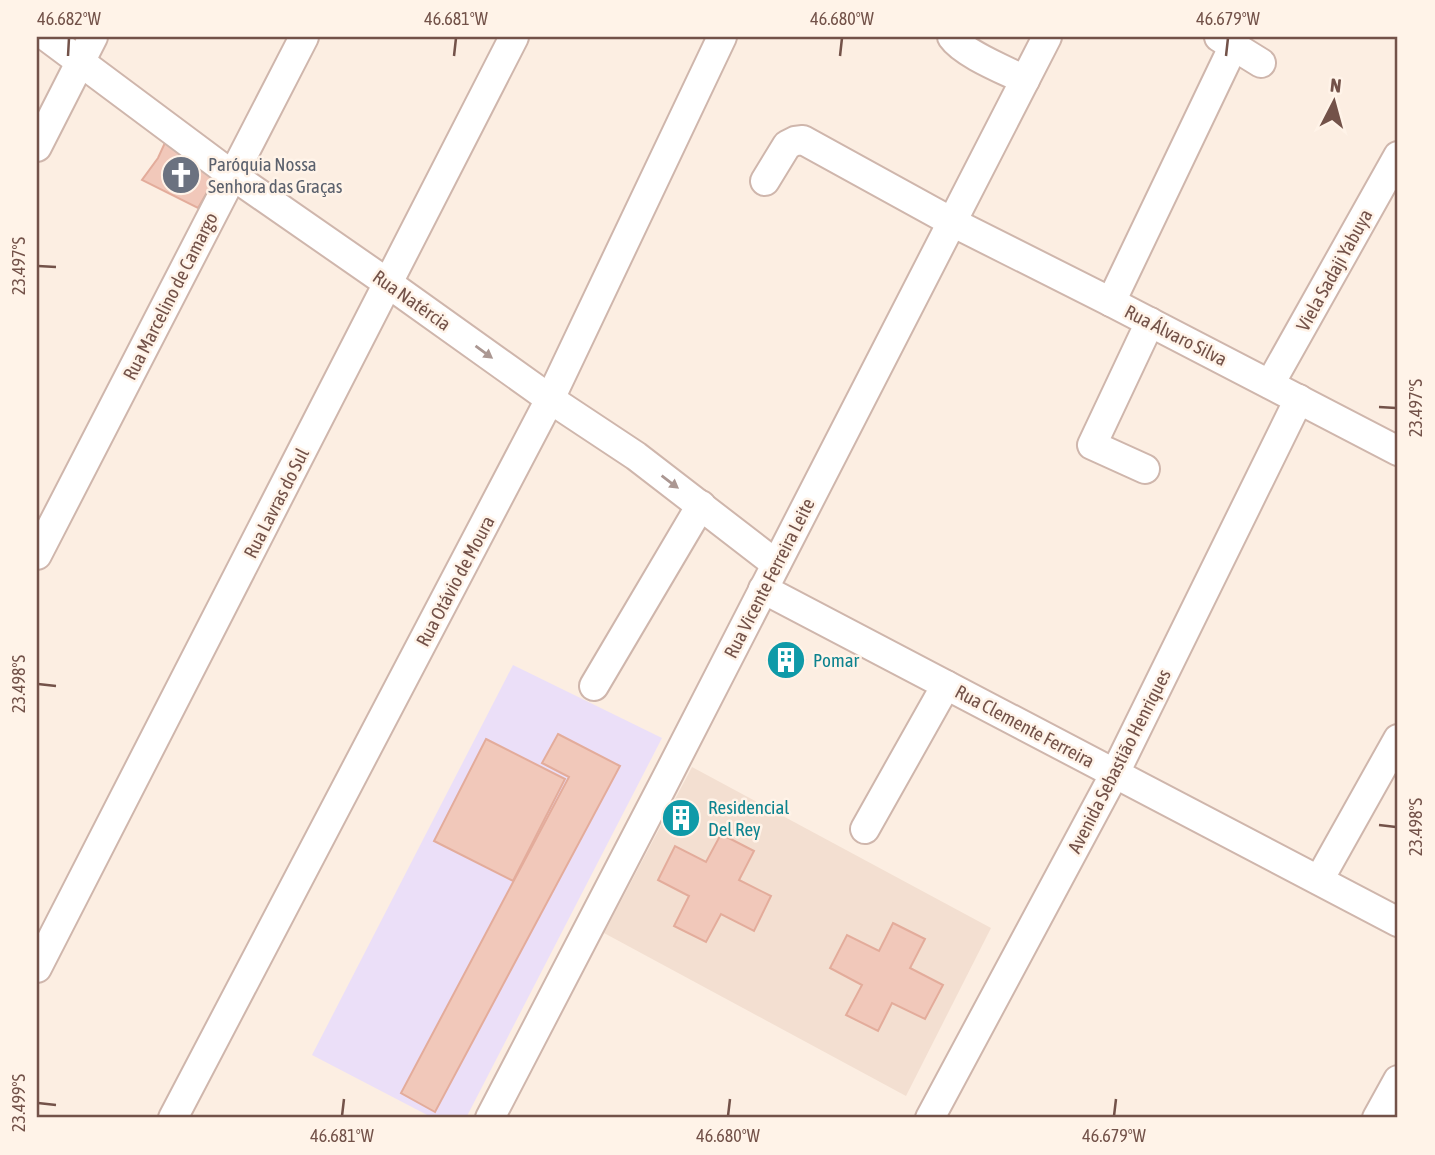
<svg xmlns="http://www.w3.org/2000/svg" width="1435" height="1155" viewBox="0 0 1435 1155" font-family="'Asap Condensed',sans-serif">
  <rect width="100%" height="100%" fill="#fceee2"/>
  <polygon fill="#f3dfd1" points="692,767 991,928 906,1096 604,933"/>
  <polygon fill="#ebdff8" points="513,665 662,738 466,1118 433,1118 312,1055"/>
  <g fill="#f1c8ba" stroke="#e3ac9b" stroke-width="2">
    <polygon points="169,134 220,170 198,208 142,180 158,158"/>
    <polygon points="776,644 805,660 796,676 767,660"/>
    <polygon points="558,734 620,766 435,1112 401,1093 569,777 542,763"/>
    <polygon points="486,739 565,779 513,881 434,841"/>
    <polygon points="679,803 695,812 683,832 667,823"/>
    <polygon points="721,834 754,851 739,880 771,896 754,931 721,914 706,942 674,926 689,896 658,880 675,846 706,862"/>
    <polygon points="893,923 925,939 910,968 943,985 925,1019 892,1003 878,1031 846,1015 862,985 830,968 847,935 879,951"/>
  </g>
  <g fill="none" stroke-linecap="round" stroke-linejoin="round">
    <g stroke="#cfb6ac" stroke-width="32">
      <g id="street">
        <polyline points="47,37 232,175 389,284 550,399 636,456 776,564"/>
        <path d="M952 37C964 54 1005 70 1025 80"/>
        <polyline points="1219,37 1261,63"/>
        <polyline points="37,147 93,37"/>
        <polyline points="765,181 787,145 795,141 803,140 952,222 1111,302 1398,451"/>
        <polyline points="1111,302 1234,45"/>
        <polyline points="1270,384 1398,156"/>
        <polyline points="1145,469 1092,445 1150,322"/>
        <polyline points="37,555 304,37"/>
        <polyline points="763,589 1398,922"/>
        <polyline points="594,686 701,505"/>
        <polyline points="865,829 946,685"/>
        <polyline points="1319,880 1398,739"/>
        <polyline points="37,968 514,37"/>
        <polyline points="173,1118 550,399 722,37"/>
        <polyline points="490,1118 663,785 1047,37"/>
        <polyline points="930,1118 1115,773 1299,399"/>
        <polyline points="1377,1118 1398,1080"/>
      </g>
    </g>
    <use href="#street" stroke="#fff" stroke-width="28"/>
  </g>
  <defs><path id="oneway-solid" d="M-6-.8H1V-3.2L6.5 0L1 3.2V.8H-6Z" transform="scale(1.75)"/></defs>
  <g fill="#ab9792">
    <use href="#oneway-solid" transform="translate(484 352) rotate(36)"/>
    <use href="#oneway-solid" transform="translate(670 482) rotate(37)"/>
  </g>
  <path fill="none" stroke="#735249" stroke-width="2.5" d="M68 56 69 38M454 56 456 38M840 56 842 38M1226 56 1228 38M38 266 56 267M1379 407 1396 408M38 684 56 686M1379 825 1396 827M38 1103 56 1105M342 1116 344 1099M728 1116 730 1099M1114 1116 1116 1099"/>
  <defs>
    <g id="church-disc" transform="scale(2.0125)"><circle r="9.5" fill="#6b7280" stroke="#fff3e8"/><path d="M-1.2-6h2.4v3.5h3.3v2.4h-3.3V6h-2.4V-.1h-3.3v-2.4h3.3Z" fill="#fff"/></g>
    <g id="building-disc" transform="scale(2.0125)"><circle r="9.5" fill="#0f9aa8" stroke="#fff3e8"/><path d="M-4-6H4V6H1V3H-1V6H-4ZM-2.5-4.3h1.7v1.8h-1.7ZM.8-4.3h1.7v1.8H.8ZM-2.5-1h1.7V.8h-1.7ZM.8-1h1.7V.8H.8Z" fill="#fff"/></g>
  </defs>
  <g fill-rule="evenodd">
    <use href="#church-disc" x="181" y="175"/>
    <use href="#building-disc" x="786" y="660"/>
    <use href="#building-disc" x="681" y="818"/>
  </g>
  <g text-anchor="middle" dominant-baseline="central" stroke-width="5" stroke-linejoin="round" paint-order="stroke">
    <g font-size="19" fill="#5b616d" stroke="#fff3e8" text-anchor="start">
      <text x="208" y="164">Paróquia Nossa<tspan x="208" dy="22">Senhora das Graças</tspan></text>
    </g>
    <g font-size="19" fill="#735249" stroke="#fff3e8">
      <text transform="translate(1334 270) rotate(-61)">Viela Sadaji Yabuya</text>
      <text transform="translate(170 296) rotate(-63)">Rua Marcelino de Camargo</text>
      <text transform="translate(412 300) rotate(35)">Rua Natércia</text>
      <text transform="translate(1176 335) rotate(27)">Rua Álvaro Silva</text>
      <text transform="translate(276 503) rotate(-63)">Rua Lavras do Sul</text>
      <text transform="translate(769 578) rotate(-63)">Rua Vicente Ferreira Leite</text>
      <text transform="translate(455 581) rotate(-62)">Rua Otávio de Moura</text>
      <text transform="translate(1025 726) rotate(28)">Rua Clemente Ferreira</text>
      <text transform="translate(1119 761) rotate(-63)">Avenida Sebastião Henriques</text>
    </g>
    <g font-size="19" fill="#0d838f" stroke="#fff3e8" text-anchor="start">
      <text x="813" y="660">Pomar</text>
      <text x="708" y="807">Residencial<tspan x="708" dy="22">Del Rey</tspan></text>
    </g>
  </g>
  <rect width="1435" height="1155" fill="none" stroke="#fff3e8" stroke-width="77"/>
  <g transform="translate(1334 102) rotate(6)" stroke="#fff3e8" stroke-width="5" paint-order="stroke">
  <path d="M0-5L12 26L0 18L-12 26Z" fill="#735249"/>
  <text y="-10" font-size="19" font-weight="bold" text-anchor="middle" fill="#735249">N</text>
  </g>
  <rect x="38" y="38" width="1358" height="1078" fill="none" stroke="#735249" stroke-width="2.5"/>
  <g font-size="18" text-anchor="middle" fill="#735249">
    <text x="69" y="25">46.682°W</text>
    <text x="456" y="25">46.681°W</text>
    <text x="842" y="25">46.680°W</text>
    <text x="1228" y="25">46.679°W</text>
    <text transform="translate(19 266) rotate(-90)" y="6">23.497°S</text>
    <text transform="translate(1416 408) rotate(-90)" y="6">23.497°S</text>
    <text transform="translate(19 684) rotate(-90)" y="6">23.498°S</text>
    <text transform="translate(1416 827) rotate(-90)" y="6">23.498°S</text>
    <text transform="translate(19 1103) rotate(-90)" y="6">23.499°S</text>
    <text x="342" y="1142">46.681°W</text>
    <text x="728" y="1142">46.680°W</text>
    <text x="1114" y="1142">46.679°W</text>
  </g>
</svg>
